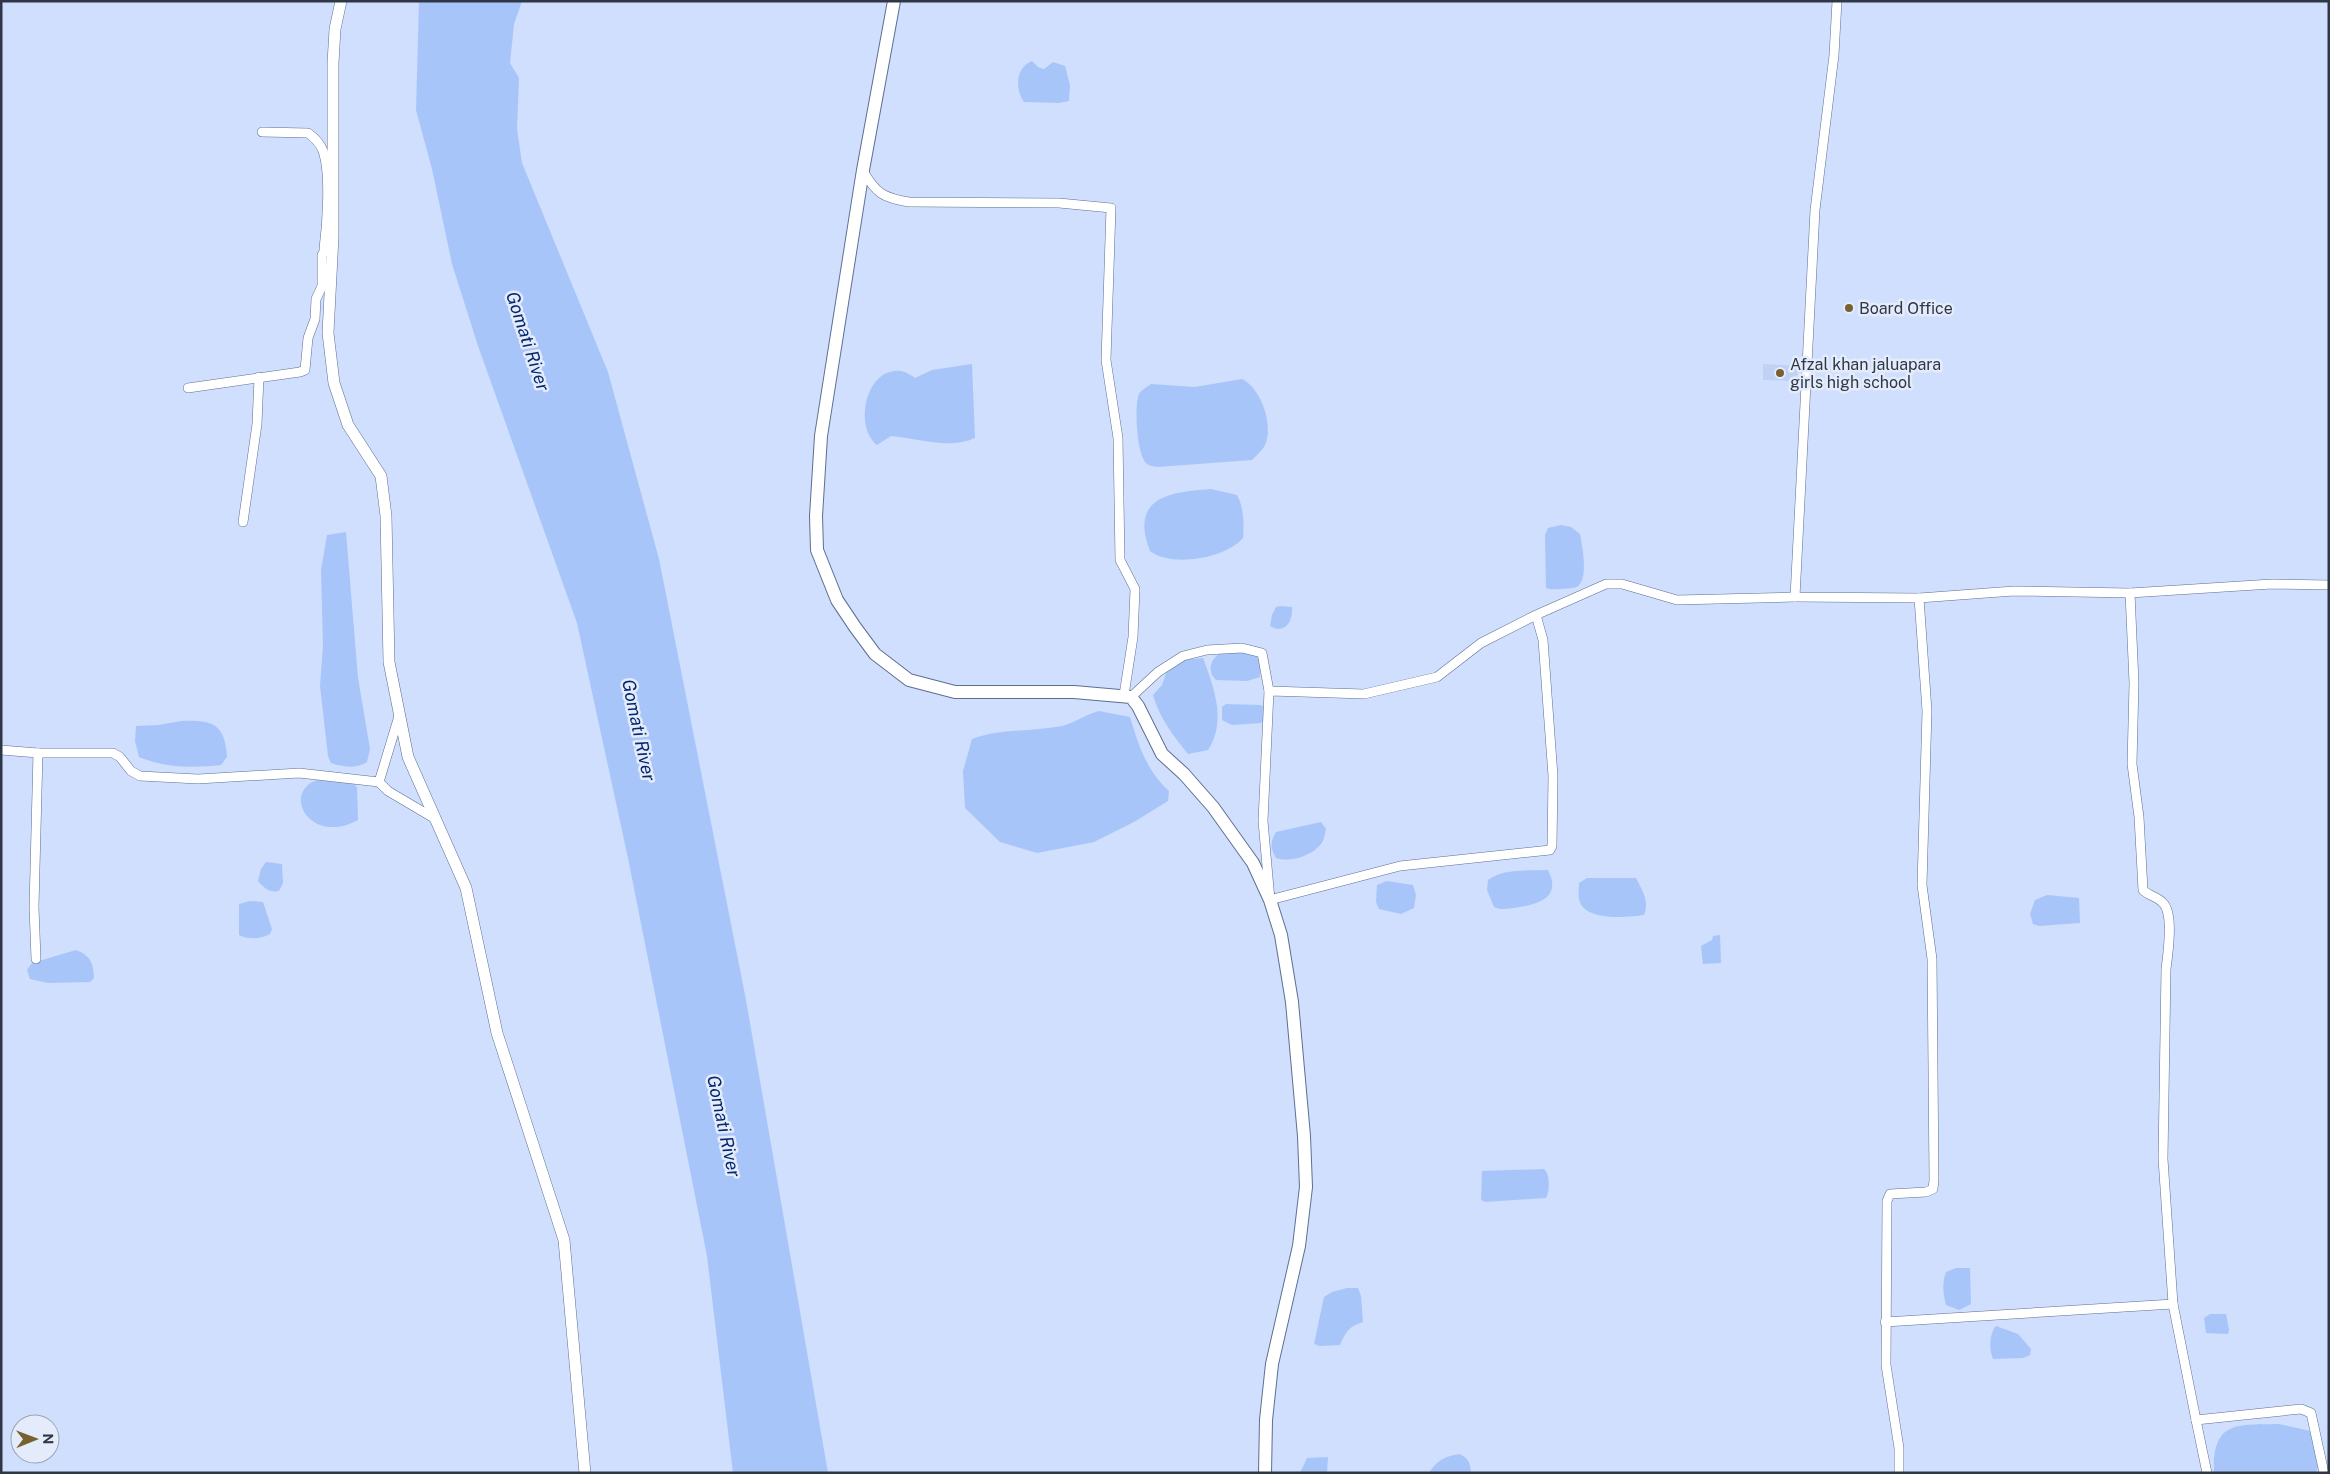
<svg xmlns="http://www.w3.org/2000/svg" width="2330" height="1474" viewBox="0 0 2330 1474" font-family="'Public Sans',sans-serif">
  <rect width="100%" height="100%" fill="#cfdffd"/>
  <polygon fill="#bfd2f3" points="1763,364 1798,366 1797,381 1763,380"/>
  <g fill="#a8c5fa">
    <polygon points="419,1 522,1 514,24 510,63 519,78 517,129 522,163 608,372 659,559 746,1000 828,1473 733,1473 707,1256 628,858 577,623 478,346 452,264 432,169 416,110"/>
    <path d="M1032 61 1038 67 1044 69 1053 62 1065 66 1070 85 1069 101 1059 103 1024 102C1015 89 1015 68 1032 61Z"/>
    <path d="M972 364 975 438C949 450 918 438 891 436L877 445C854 427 865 367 901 371 906 372 911 375 915 378L932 370Z"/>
    <path d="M1242 379C1261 388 1274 425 1265 445 1262 451 1256 456 1252 460L1157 467C1151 466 1146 465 1144 460 1137 449 1134 406 1139 394 1141 390 1147 387 1151 384L1195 387Z"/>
    <path d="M1211 489 1237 495C1244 508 1244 523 1243 538 1226 558 1172 568 1150 551 1129 497 1170 492 1211 489Z"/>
    <path d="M1561 525 1571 527 1580 534C1582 546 1589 577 1578 586 1574 589 1567 588 1562 589 1556 589 1551 590 1546 588L1545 535 1548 528Z"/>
    <path d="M346 532 358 678 370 749 367 762C357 769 342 767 331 763L328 756 320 686 323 645 321 570 327 535Z"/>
    <path d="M1280 606 1292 607C1293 621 1285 635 1270 626L1272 615 1276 607Z"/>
    <path d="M1223 652C1236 652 1251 649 1260 660V677L1247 681 1216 680C1206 670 1211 657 1223 652Z"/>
    <path d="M1203 658C1214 687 1227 722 1208 750L1188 754C1173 735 1160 719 1153 695L1162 685 1167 670 1182 660Z"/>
    <polygon points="1226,704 1261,705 1265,708 1265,718 1261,723 1232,725 1222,720 1222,707"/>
    <path d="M1099 711 1130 717C1139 746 1146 770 1169 791L1168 801 1134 822 1094 842 1037 853 1000 842 965 808 963 771 972 739C1001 728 1032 732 1062 726 1075 723 1086 714 1099 711Z"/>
    <path d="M181 721C212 720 225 723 227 757L221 765C192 768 166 768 139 757L135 741 136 726 159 725Z"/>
    <path d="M317 780 354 783 357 788 358 820C310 846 281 793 317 780Z"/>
    <path d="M1321 822 1326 829C1325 833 1324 841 1321 844 1312 856 1289 863 1276 858 1270 848 1270 842 1276 832Z"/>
    <path d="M266 862 282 864 283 883 279 891C270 893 264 888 258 881L261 869Z"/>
    <path d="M1548 870C1561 896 1542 903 1520 907 1511 908 1502 911 1494 907L1487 890 1488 880C1503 868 1529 871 1548 870Z"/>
    <path d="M1587 878H1636C1642 890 1650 902 1644 915 1628 917 1594 921 1582 906 1577 900 1579 890 1579 883Z"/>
    <polygon points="1387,881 1413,885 1416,895 1414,908 1401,914 1379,909 1376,902 1377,885"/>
    <polygon points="2047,895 2079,898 2080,923 2039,926 2033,924 2030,914 2035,900"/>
    <path d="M250 901 263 902 272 929 270 934C262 939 248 940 239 935V904Z"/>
    <polygon points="1720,935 1721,963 1703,964 1701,946 1712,940 1713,936"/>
    <path d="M76 950C91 956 93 963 94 978L90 982 48 983 30 979 27 970 32 963Z"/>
    <path d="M1544 1169C1550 1174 1550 1191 1546 1198L1485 1202 1481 1200 1482 1171Z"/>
    <path d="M1956 1268H1970L1971 1304 1959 1310 1946 1305C1943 1294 1942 1283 1946 1272Z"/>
    <path d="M1347 1288H1358L1361 1296 1363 1322C1349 1326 1345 1333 1340 1345L1320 1346 1314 1344 1324 1297 1332 1292Z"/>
    <polygon points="2210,1314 2226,1314 2229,1330 2228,1334 2206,1333 2204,1318"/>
    <path d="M1996 1326 2018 1334 2031 1349 2030 1355 2023 1358 1993 1359C1989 1350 1989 1334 1996 1326Z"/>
    <path d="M2279 1424 2310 1431 2318 1467 2316 1473H2214C2212 1420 2237 1425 2279 1424Z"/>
    <path d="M1459 1454C1469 1458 1470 1463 1471 1473H1429C1436 1461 1445 1456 1459 1454Z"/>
    <polygon points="1328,1457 1327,1473 1300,1473 1307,1458"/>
  </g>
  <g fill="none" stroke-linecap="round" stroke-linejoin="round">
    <g stroke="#5d6f90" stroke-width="10">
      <g id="minor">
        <polyline points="1837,1 1834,55 1815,210 1795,597 1919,598 2014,591 2130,593 2272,584 2329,585"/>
        <path d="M262 132 308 133C315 138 320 143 323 151 331 174 327 225 324 249"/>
        <path d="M863 171C876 193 883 198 909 202L1059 203 1111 208 1106 360 1118 438 1120 560 1135 589 1133 637 1124 695"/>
        <polyline points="188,388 300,372 305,370 308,338 315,319 316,299 322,286 322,255 333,237"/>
        <polyline points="243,522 257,424 259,377"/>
        <polyline points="1536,615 1543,640 1553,776 1552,846 1550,850 1400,866 1270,900 1263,821 1269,691 1364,694 1437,677 1481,643 1536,615 1606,584 1622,584 1677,600 1795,597"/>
        <polyline points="1131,697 1158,672 1183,656 1207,650 1242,648 1262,653 1269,691"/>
        <polyline points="1,750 38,753"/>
        <polyline points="379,782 388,791 437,820"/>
        <polyline points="36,959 34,907 38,753 113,753 120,757 131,771 140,776 198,779 299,773 379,782 399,716"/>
        <polyline points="2173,1304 2196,1420 2301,1409 2311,1413 2324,1473"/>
        <path d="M1885 1322 2173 1304 2163 1159 2166 969C2168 953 2174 914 2163 903 2158 897 2149 896 2143 890L2139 817 2132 764 2134 683 2130 593"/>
        <polyline points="2196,1420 2207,1473"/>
        <polyline points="1899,1473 1899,1448 1886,1365 1887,1201 1890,1194 1926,1192 1933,1189 1934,1180 1932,959 1922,885 1927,711 1919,598"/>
      </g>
    </g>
    <g stroke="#5d6f90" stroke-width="12">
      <polyline id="tertiary" points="341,1 335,29 333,63 333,237 328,333 334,383 348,425 381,476 386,516 389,662 408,757 466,888 497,1033 564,1240 585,1473"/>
    </g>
    <g stroke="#5d6f90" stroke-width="14">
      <polyline id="secondary" points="894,1 863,170 821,436 816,516 817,550 837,600 855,627 875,654 909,680 955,692 1074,692 1131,697 1138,706 1162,754 1184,774 1213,807 1253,863 1270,900 1281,935 1292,1002 1304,1136 1306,1187 1299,1246 1272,1364 1266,1420 1265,1473"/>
    </g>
    <use href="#minor" stroke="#fff" stroke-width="9"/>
    <use href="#tertiary" stroke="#fff" stroke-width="11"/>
    <use href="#secondary" stroke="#fff" stroke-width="12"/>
  </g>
  <g fill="#796031" stroke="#e4ecfb" stroke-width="2">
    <circle cx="1849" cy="308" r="5"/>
    <circle cx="1780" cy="373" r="5"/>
  </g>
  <g text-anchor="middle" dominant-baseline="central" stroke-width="5" stroke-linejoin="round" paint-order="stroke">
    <g font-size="16" fill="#2f3746" stroke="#e4ecfb" text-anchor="start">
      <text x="1859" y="308">Board Office</text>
      <text x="1790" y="364">Afzal khan jaluapara<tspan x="1790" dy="18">girls high school</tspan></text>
    </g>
    <g font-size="18" font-style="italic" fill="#04276f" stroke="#e4ecfb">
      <text transform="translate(528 341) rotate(72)">Gomati River</text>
      <text transform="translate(639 730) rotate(78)">Gomati River</text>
      <text transform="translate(724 1126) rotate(78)">Gomati River</text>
    </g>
  </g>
  <rect width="2330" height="1474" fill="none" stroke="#2f3746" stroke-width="5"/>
  <g transform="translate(35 1439) rotate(89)"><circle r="24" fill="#e4ecfb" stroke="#9ca4b3"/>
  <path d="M0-4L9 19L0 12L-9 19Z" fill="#796031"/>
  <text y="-8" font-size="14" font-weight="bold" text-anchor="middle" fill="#2f3746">N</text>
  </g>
</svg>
